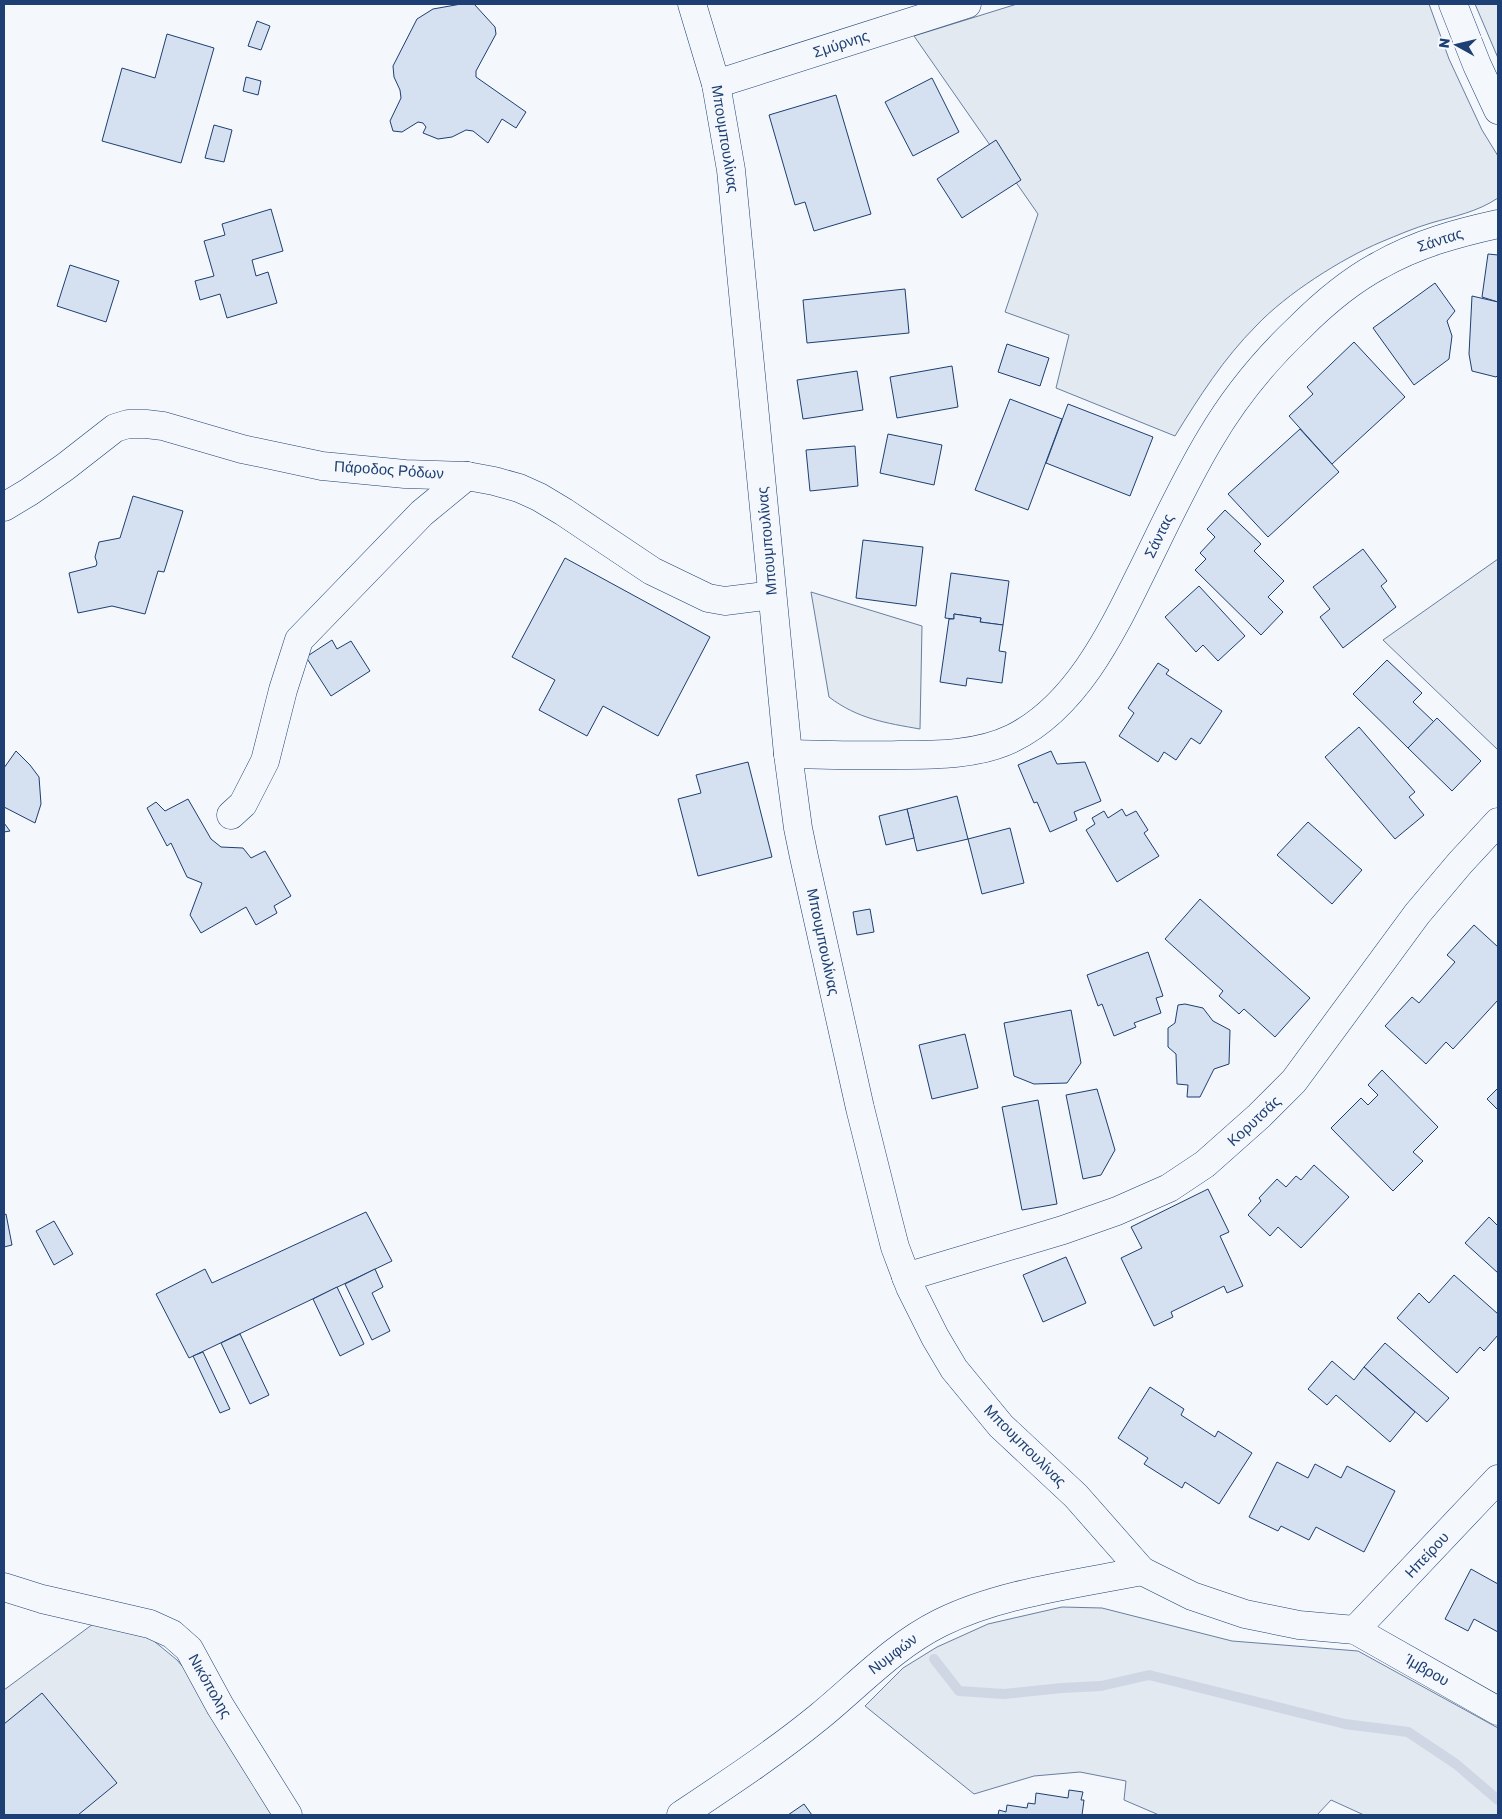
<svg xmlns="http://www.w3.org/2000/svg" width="1502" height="1819" viewBox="0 0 1502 1819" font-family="Rubik,sans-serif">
  <rect width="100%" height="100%" fill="#f4f7fb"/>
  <g fill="#e3e9f0" stroke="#687fa3">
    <path d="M1017 4H1429L1449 59 1482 130 1498 156V198C1477 212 1455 216 1431 223 1414 228 1398 235 1381 242 1341 259 1286 294 1256 326 1224 358 1199 397 1175 436L1056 388 1069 335 1005 312 1038 214 914 36Z"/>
    <polygon points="1475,4 1498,4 1498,58"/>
    <polygon points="1498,559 1498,750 1383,640"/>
    <path d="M811 592 922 626 920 729C886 723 858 719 829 697Z"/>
    <polygon points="1062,1607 1102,1608 1232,1641 1358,1651 1498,1728 1498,1815 1364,1815 1331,1800 1317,1815 1159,1815 1124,1800 1126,1781 1080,1772 1034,1776 974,1794 865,1706 903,1668 937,1647 988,1624"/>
    <polygon points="97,1621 149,1637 177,1660 189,1674 277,1815 4,1815 4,1690"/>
  </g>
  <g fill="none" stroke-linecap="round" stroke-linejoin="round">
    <polyline stroke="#cfd7e4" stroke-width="10" points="934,1659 959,1691 1004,1694 1062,1688 1101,1686 1149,1675 1345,1724 1408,1732 1456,1764 1498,1800"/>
  </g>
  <g fill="#d5e0f0" stroke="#1d3f73">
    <polygon points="461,4 474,4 495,27 496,34 476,71 476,77 526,112 516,128 502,119 488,143 473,131 466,130 452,137 438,139 423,133 426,127 423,123 418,122 402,132 393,131 390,121 401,98 400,90 394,77 393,66 417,19 433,9"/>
    <polygon points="257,21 270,26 261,50 248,46"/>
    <polygon points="167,34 214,48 181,163 102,141 122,68 155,78"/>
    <polygon points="246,77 261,81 258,95 243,91"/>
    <polygon points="932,78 959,132 913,156 885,102"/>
    <polygon points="836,95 871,214 814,231 805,202 795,205 769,115"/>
    <polygon points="214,125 232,130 224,162 205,158"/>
    <polygon points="996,140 1021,180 962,218 937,179"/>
    <polygon points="271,209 283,251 252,260 256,276 268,272 277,303 227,318 220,294 200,300 195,281 214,276 204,241 225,235 222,224"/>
    <polygon points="1488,254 1498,255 1498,302 1482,297"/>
    <polygon points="70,265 119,281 106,322 57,306"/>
    <polygon points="1435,283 1455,311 1447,321 1452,336 1449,359 1414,385 1373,328"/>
    <polygon points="905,289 909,333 807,343 803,300"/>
    <polygon points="1472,296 1498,302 1498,375 1496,377 1472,371 1469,354"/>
    <polygon points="1354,342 1405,397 1332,464 1289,416 1313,394 1307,387"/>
    <polygon points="1007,344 1049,358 1040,386 998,372"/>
    <polygon points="952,366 958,407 897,418 890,377"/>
    <polygon points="857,371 863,410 803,419 797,380"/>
    <polygon points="1010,399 1062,419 1028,510 975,490"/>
    <polygon points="1068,404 1153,437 1130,496 1046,463"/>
    <polygon points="1300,429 1339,472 1268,537 1228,494"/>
    <polygon points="888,434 942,445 934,485 880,473"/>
    <polygon points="855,446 858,486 810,491 806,450"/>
    <polygon points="133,496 183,511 164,572 158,571 145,614 112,606 78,613 69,573 96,566 97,563 95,557 99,542 120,538"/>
    <polygon points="1225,510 1261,544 1254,551 1284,581 1268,597 1283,612 1261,635 1195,570 1206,559 1200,553 1215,537 1207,529"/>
    <polygon points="863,540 923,547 916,606 856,598"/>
    <polygon points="1363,549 1387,581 1381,586 1396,607 1343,648 1320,617 1330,609 1313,587"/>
    <polygon points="565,558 710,637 658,736 603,706 587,736 539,710 555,680 512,657"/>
    <polygon points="951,573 1009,581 1003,625 980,622 981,618 954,614 954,619 945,618"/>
    <polygon points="1199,586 1245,636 1218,661 1203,645 1196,652 1165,617"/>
    <polygon points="954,614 981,618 980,622 1003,625 999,651 1006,652 1002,683 967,678 966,686 940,682 949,619 954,619"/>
    <polygon points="332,640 337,649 351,641 370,671 331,696 306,657"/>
    <polygon points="1387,660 1422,693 1413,702 1434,722 1408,748 1353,694"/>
    <polygon points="1158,663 1169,670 1166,674 1222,711 1200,744 1191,738 1176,760 1164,752 1158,762 1119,736 1134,713 1128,708"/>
    <polygon points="1437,718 1481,761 1452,791 1408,748"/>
    <polygon points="1359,727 1415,792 1409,797 1424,815 1395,839 1325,757"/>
    <polygon points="16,751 30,765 39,777 41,804 35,823 4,807 4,768"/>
    <polygon points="1051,751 1057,764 1085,762 1101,801 1074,812 1077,820 1050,832 1037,802 1034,803 1018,765"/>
    <polygon points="748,762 772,857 698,876 678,799 701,793 696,775"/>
    <polygon points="957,796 968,839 917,851 907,809"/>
    <polygon points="188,799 211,839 221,847 243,848 251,858 265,851 291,896 274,906 277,913 256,925 246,907 201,933 190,915 202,883 187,877 171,843 167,846 147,808 156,802 165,811"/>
    <polygon points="907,809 914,838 886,845 879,816"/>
    <polygon points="1122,809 1126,816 1136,811 1148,830 1144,833 1159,856 1117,882 1086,830 1095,824 1092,818 1104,811 1108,818"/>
    <polygon points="1308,822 1362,870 1332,904 1277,855"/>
    <polygon points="4,823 10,831 4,832"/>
    <polygon points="1010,828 1024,883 982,894 968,839"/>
    <polygon points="1200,899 1310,998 1275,1037 1244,1009 1239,1014 1219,996 1223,991 1165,939"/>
    <polygon points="870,909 874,932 857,935 853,912"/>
    <polygon points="1474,925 1498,947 1498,1000 1453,1049 1446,1042 1426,1064 1385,1026 1412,997 1419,1003 1455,962 1447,955"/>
    <polygon points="1148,952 1163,996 1156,998 1161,1013 1134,1023 1136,1027 1114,1036 1102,1004 1098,1006 1087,975"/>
    <polygon points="1185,1004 1203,1008 1213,1021 1230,1030 1229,1064 1214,1069 1200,1097 1187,1097 1188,1085 1177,1084 1176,1054 1168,1047 1168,1028 1175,1023 1178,1005"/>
    <polygon points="1071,1010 1081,1063 1067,1083 1034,1084 1014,1076 1004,1023"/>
    <polygon points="965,1034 978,1088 932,1099 919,1045"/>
    <polygon points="1382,1070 1438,1127 1413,1152 1423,1161 1393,1191 1331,1128 1361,1098 1368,1105 1378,1095 1368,1085"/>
    <polygon points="1498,1088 1498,1110 1487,1099"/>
    <polygon points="1097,1089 1115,1150 1101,1175 1083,1179 1066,1095"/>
    <polygon points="1038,1100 1057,1204 1022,1210 1002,1107"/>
    <polygon points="1314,1165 1349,1197 1301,1248 1278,1227 1270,1236 1248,1215 1261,1201 1259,1198 1277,1179 1286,1187 1296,1176 1301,1180"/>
    <polygon points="1208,1189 1229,1232 1220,1236 1243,1286 1227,1293 1224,1286 1171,1312 1173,1317 1154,1326 1121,1258 1142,1248 1131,1227"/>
    <polygon points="366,1212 392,1261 189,1358 156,1294 205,1269 212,1283"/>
    <polygon points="6,1214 12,1245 4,1247 4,1215"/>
    <polygon points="1489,1217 1498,1226 1498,1273 1465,1243"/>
    <polygon points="54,1221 73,1254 54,1265 36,1231"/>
    <polygon points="1066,1257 1086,1303 1043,1322 1023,1275"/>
    <polygon points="375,1269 383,1287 372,1293 390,1331 372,1340 345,1284"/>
    <polygon points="1454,1275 1498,1314 1498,1335 1484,1351 1480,1347 1457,1373 1397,1318 1419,1293 1429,1303"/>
    <polygon points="337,1287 364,1344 340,1356 313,1299"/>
    <polygon points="240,1334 269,1395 250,1404 221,1343"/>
    <polygon points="1385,1343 1449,1398 1427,1422 1364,1367"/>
    <polygon points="203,1352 230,1409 220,1413 193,1356"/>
    <polygon points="1332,1361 1354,1380 1364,1367 1415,1412 1390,1442 1336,1395 1327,1405 1308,1389"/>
    <polygon points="1150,1387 1184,1409 1181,1415 1215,1437 1218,1431 1252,1453 1219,1504 1185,1482 1182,1488 1144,1464 1148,1458 1118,1438"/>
    <polygon points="1277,1462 1308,1478 1315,1464 1341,1478 1347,1466 1395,1491 1364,1552 1316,1527 1309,1540 1281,1526 1278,1531 1249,1517"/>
    <polygon points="1471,1569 1498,1584 1498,1632 1474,1619 1468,1631 1445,1619"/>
    <polygon points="42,1693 117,1783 78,1815 4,1815 4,1724"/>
    <polygon points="1069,1790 1083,1792 1081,1800 1084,1800 1082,1815 998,1815 999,1810 1006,1812 1007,1805 1027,1808 1028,1803 1035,1804 1036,1793 1068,1798"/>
    <polygon points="804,1804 812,1815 788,1815"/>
  </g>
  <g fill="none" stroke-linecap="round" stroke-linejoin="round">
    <g stroke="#1d3f73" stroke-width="29">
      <g id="minor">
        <polyline points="692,4 716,84 731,170 788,754 798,828 804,857 860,1108 887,1216 895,1247 910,1287 935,1337 954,1369 1001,1426 1076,1496 1142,1571 1192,1596 1245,1614 1299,1625 1355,1630 1498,1711"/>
        <polyline points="1453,4 1477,65 1498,110"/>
        <polyline points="716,84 967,4"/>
        <polyline points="4,507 29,492 65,467 115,428 128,424 146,424 163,426 242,449 322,466 405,474 467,476 494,481 519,488 539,497 564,512 652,571 708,598 725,601 772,595"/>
        <path d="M788 754C825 755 862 756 899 755 937 755 978 755 1013 738 1075 707 1110 636 1139 577 1162 531 1183 484 1210 439 1234 398 1265 360 1300 327 1324 303 1350 281 1380 265 1417 244 1457 233 1498 224"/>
        <polyline points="231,815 243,804 265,761 283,690 299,640 422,513 467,476"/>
        <polyline points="906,1277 1063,1230 1117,1211 1169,1188 1205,1164 1259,1116 1294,1081 1417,914 1460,863 1498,822"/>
        <polyline points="4,1587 42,1599 150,1624 172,1634 189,1649 220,1706 288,1815"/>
        <polyline points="1355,1630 1498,1479"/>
        <path d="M681 1815C729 1783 776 1752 820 1716 860 1683 894 1646 940 1623 1000 1593 1077 1584 1142 1571"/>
      </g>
    </g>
    <use href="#minor" stroke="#f4f7fb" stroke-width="28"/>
  </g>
  <g text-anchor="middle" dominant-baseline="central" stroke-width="4" stroke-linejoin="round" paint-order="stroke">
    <g font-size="15" fill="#1d3f73" stroke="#f4f7fb">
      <text transform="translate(841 44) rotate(-18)">Σμύρνης</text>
      <text transform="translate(725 139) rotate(81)">Μπουμπουλίνας</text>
      <text transform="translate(1440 240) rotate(-18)">Σάντας</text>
      <text transform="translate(389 470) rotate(4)">Πάροδος Ρόδων</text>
      <text transform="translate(1159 536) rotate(-64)">Σάντας</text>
      <text transform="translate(767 541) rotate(-95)">Μπουμπουλίνας</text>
      <text transform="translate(823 942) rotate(78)">Μπουμπουλίνας</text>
      <text transform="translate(1254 1121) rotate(-43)">Κορυτσάς</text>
      <text transform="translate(1025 1446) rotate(45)">Μπουμπουλίνας</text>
      <text transform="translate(1427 1555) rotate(-47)">Ηπείρου</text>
      <text transform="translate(893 1654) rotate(-37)">Νυμφών</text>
      <text transform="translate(1427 1670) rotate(30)">Ίμβρου</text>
      <text transform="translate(210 1686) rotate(60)">Νικόπολης</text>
    </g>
  </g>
  <rect width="1502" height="1819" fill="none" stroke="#1d3f73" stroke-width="10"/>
  <g transform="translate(1457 45) rotate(278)" stroke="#f4f7fb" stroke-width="4" paint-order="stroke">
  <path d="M0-4L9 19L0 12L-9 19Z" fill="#1d3f73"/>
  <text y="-8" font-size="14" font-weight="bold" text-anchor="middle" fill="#1d3f73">N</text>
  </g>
</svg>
